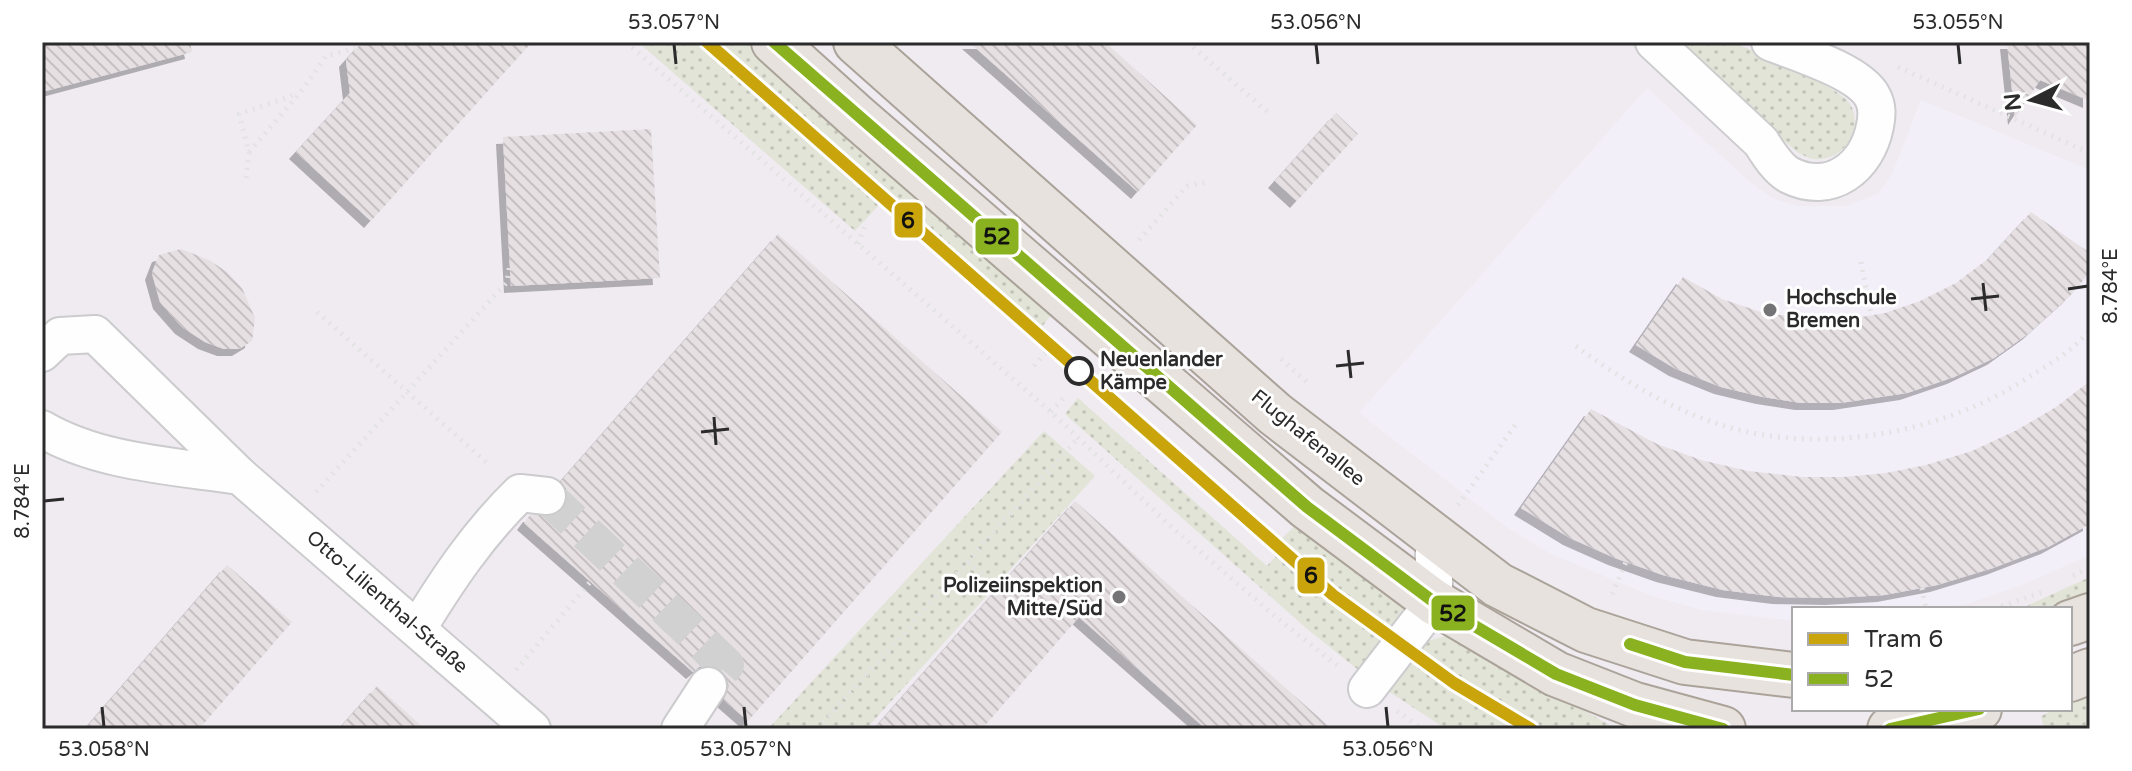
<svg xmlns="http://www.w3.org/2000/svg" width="2132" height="771" viewBox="0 0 2132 771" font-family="'Varela Round',sans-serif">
  <defs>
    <pattern id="green-dots" width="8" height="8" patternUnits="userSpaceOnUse" patternTransform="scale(2)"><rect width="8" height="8" fill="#e2e4d7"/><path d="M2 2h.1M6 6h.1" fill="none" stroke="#c2c4b9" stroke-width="1.8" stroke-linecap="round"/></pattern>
    <pattern id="building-back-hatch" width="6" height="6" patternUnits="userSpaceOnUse" patternTransform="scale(2)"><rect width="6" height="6" fill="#e7e0e3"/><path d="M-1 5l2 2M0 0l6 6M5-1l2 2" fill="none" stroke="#c6c0c3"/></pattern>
    <filter id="shadow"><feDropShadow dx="-7" dy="7" stdDeviation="0" flood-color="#0004"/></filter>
  </defs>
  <rect width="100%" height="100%" fill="#fbfafc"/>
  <path fill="#efebf1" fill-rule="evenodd" d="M42 42H2090V729H42ZM1794 609H2070V709H1794Z"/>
  <polygon fill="#f3eff9" points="1647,88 1751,183 1774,199 1798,206 1847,206 1878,194 1892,174 1921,100 2090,170 2090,555 2022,585 1970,603 1939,609 1794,609 1794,621 1702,610 1652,596 1549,553 1508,528 1359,413"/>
  <g fill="url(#green-dots)">
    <polygon points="638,42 751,42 1055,310 1041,328 889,194 855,231"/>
    <path d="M1673 42C1690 42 1712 38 1729 42 1749 47 1842 88 1850 104 1865 130 1842 162 1814 159 1808 159 1802 154 1797 152Z"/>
    <polygon points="1078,398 1267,566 1285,546 1280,540 1297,524 1410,608 1366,676 1306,628 1065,414"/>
    <polygon points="1044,431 1095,476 866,729 768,729"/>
    <path d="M2090 577V592C2061 608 2053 609 2020 609Z"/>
    <polygon points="1450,635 1617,729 1446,729 1385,689 1394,677 1399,680 1423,646 1420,643"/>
    <polygon points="2090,695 2090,729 2044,729 2041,716 2056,709 2070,709 2070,703"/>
  </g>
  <g fill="url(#building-back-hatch)" filter="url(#shadow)">
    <polygon points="42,42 190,42 192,52 42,92"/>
    <polygon points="362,42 532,42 371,221 296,152 350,93 346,60"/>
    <polygon points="969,42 1105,42 1197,125 1138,192"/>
    <polygon points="2007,42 2090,42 2090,101 2040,80 2015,118"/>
    <polygon points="1336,113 1358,134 1297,201 1275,181"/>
    <polygon points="651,129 660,278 511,286 503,137"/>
    <polygon points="2031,212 2090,253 2090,272 2070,296 2029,333 1994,358 1954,377 1907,393 1840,403 1802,403 1763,397 1721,387 1676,369 1636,345 1683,277 1722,299 1767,314 1849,319 1885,313 1920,301 1956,283 1989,258"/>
    <polygon points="778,234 1002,432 748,721 724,700 729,686 726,676 720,669 708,665 699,667 693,672 524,523 530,515 555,515 563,509 568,498 566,488 561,481"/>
    <polygon points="181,249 209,260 227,272 242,288 255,318 252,341 239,349 224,349 205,342 182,327 160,302 152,273 159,255"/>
    <polygon points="2090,381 2090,524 2048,547 1993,568 1937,585 1884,595 1832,598 1779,597 1723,590 1663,575 1615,558 1570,538 1521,508 1591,409 1657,444 1701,460 1748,471 1803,477 1843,477 1886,473 1926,465 1972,451 2017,430 2056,407"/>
    <polygon points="1075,501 1161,578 1332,729 1206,729 1079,617 982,729 874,729"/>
    <polygon points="227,565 292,622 199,729 85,729"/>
    <polygon points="377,686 425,729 339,729"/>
  </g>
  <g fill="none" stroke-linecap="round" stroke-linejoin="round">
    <polyline stroke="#d2d1d2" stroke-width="36" stroke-dasharray="36 18" stroke-linecap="butt" points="547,496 726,665 708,686"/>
    <g stroke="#cccbcd" stroke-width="40">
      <g id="minor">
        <path d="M1654 42 1761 142C1768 153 1777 168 1789 175 1831 196 1867 167 1875 126 1877 116 1878 106 1872 96 1858 71 1797 53 1770 42"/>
        <polyline points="42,353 60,336 95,334 240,476 532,729"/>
        <path d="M42 429C100 463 175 466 240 476"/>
        <path d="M418 628C448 579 478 534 520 493L547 496"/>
        <polyline points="1367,689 1434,602 1434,538"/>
        <polyline points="680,729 708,686"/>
      </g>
    </g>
    <g stroke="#aba39a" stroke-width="48">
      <g id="major">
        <polyline points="774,42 856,116 1307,507 1434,602 1556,674 1635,705 1723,729"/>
        <polyline points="856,42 1275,414 1498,585 1586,630 1685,662 1794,675"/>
        <polyline points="2070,623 2090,616"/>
        <polyline points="2070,679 2090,671"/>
        <polyline points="1890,729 1979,709"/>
      </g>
    </g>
    <g stroke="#e4e3e4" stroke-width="5" stroke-dasharray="2 6" stroke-linecap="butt">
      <polyline points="626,42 1051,412 1168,524 1276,617 1338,666"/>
      <polyline points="1187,42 1269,113"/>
      <polyline points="1898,67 2090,153"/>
      <polyline points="249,152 300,93 326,56 356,48"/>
      <polyline points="246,178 249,152 239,114 297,94"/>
      <polyline points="1139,240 1187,186 1209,182"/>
      <polyline points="858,244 866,222"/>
      <polyline points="1861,262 1871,315"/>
      <polyline points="317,312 486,462"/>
      <path d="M1576 346C1620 379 1672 410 1725 426 1819 455 1935 434 2018 384 2045 366 2069 355 2090 330"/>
      <polyline points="1281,359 1310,385"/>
      <polyline points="1034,366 1056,340"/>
      <polyline points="1051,412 1067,394"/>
      <polyline points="316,492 507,282 510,263"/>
      <polyline points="1458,505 1516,424"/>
      <polyline points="968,562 1002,592"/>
      <polyline points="2073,576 2090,567"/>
      <polyline points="1922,588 1926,609"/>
      <polyline points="1612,594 1626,562"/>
      <polyline points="1994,609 2043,592"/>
      <polyline points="516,670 590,582"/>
      <polyline points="1397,711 1422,729"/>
      <polyline points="818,729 1078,438"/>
    </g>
    <use href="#minor" stroke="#fefeff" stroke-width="36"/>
    <use href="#major" stroke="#e7e2dd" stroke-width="44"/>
    <g stroke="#fff" stroke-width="18">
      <g id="bus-1">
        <polyline points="774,42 1307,507 1434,602 1556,674 1635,705 1723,729"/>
        <polyline points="1630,644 1685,662 1794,675"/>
        <polyline points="1890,729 1979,709"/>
      </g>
    </g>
    <use href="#bus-1" stroke="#8ab220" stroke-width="12"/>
    <g stroke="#fff" stroke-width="18">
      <polyline id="tram-1" points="707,42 1333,595 1454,683 1531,729"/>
    </g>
    <use href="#tram-1" stroke="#caa40b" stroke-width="12"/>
  </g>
  <path fill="none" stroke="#2c2b2c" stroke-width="3" d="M674 44 676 64M1316 44 1318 64M1958 44 1960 64M1983 283 1986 311M2068 289 2088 286M1971 299 1999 296M1348 350 1351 378M1336 366 1364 363M714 417 716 445M701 432 729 429M44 501 64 499M102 707 104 727M744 707 746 727M1386 707 1388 727"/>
  <g fill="#747375" stroke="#fff" stroke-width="3">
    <circle cx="1770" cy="310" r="8"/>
    <circle cx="1119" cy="597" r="8"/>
  </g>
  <circle fill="#fff" stroke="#2c2b2c" stroke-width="4" cx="1079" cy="371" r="13"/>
  <g text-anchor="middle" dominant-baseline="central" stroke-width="6" stroke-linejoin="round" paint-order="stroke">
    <g font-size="20" font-weight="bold" fill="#2c2b2c" stroke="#fff" text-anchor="start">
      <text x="1786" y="298">Hochschule<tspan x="1786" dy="23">Bremen</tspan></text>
      <text x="1103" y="586" text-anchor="end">Polizeiinspektion<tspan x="1103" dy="23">Mitte/Süd</tspan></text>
    </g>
    <g font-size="20" font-weight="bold" fill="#2c2b2c" stroke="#fff" text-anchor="start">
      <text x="1100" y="360">Neuenlander<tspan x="1100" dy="23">Kämpe</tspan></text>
    </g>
    <g font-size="20" fill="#2c2b2c" stroke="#fff">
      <text transform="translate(1308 438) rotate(39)">Flughafenallee</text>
      <text transform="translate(387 602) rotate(41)">Otto-Lilienthal-Straße</text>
    </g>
  </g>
  <g stroke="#fff" stroke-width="3">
    <rect x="893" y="201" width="31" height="38" rx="8" fill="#caa40b"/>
    <rect x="974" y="217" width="46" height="39" rx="8" fill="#8ab220"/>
    <rect x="1296" y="556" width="30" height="39" rx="8" fill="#caa40b"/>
    <rect x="1430" y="594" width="46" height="38" rx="8" fill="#8ab220"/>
  </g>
  <g font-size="22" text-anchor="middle" font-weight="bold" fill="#111">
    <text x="908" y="228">6</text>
    <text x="997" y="244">52</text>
    <text x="1311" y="583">6</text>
    <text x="1453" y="621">52</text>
  </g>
  <rect width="2132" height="771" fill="none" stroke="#ffffff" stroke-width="88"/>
  <rect x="1792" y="607" width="280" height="104" fill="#ffffff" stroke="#abaaab" stroke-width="2"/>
  <rect x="1808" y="633" width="40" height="12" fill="#caa40b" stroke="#abaaab" stroke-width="2"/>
  <text x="1864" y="647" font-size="24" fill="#2c2b2c">Tram 6</text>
  <rect x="1808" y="673" width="40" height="12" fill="#8ab220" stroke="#abaaab" stroke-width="2"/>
  <text x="1864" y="687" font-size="24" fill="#2c2b2c">52</text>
  <g transform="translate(2032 100) rotate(264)" stroke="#ffffff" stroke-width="6" paint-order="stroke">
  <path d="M0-6L14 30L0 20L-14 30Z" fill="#2c2b2c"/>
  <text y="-12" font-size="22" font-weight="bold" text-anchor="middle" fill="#2c2b2c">N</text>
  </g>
  <rect x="44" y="44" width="2044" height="683" fill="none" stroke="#2c2b2c" stroke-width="3"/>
  <g font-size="20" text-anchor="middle" fill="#2c2b2c">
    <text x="674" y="29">53.057°N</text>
    <text x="1316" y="29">53.056°N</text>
    <text x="1958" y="29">53.055°N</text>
    <text transform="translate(2110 286) rotate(-90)" y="7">8.784°E</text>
    <text transform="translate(22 501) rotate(-90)" y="7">8.784°E</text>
    <text x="104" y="756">53.058°N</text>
    <text x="746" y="756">53.057°N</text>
    <text x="1388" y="756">53.056°N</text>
  </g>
</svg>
